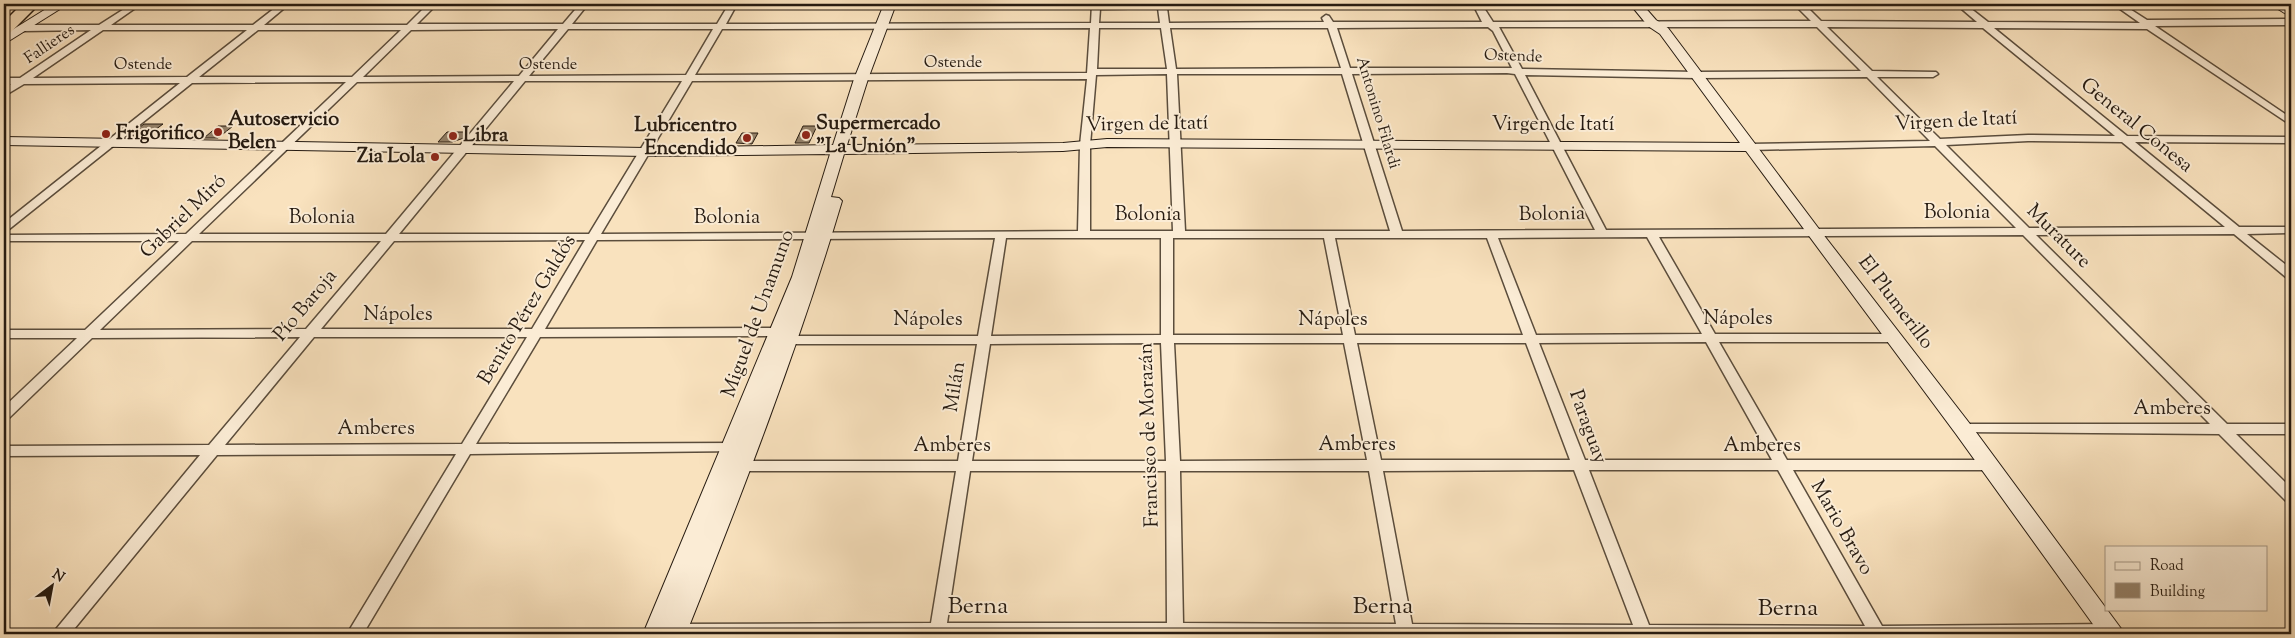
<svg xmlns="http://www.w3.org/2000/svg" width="2295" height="638" viewBox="0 0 2295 638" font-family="'Sorts Mill Goudy',serif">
  <rect width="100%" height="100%" fill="#f9e2be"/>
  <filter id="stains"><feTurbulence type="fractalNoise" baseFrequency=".004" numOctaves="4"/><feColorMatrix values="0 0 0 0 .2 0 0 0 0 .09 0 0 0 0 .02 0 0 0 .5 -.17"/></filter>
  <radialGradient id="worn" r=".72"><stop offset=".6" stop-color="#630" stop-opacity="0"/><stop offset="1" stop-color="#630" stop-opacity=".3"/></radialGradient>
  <g fill="#94826b" stroke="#261b11">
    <polygon points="144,124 163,124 147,136 128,136"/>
    <polygon points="218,126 233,126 218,138 204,138"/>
    <polygon points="803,126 817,126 809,143 795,143"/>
    <polygon points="447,132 469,132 464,138 452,142 438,142"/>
    <polygon points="742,133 758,133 752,144 736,143"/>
  </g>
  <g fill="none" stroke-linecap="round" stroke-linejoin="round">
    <g stroke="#5b4d3c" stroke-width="3">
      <path id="street" d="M132 4H141L111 25H253L280 4H289L264 25H407L428 4H437L417 24H563L580 4H588L572 24H717L729 4H737L726 24 1091 23 1092 4H1860L1856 7H1807L1821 21 1977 22 1956 4H1965L1988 22 2140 23 2113 4H2122L2147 20 2291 19V25L2155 26 2291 118V125L2147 29 1994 28 2127 136 2291 137V143L2135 142 2239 227H2291V233L2247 234 2291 269V279L2287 278 2234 234 2036 235 2227 424H2291V434H2236L2291 488V502L2286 501 2219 434 1958 432 1956 429 1958 426 1963 424H2210L2023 235 1659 237 1715 334H1892L1898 338 1892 342H1719L1787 460H1989L1994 461 1996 465 1994 469 1989 470H1793L1882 626 2111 624 2117 626 2119 631 2118 634H664L663 631 665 626 671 624 931 623 956 471H735L730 470 728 466 730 462 735 461H958L977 344H782L776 340 782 336H978L995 238 597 240 545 329 786 328 792 332 786 336 540 337 476 444 736 443 741 445 743 448 741 451 470 454 363 634H347L456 454 217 455 70 634H52L200 455 4 456V446L209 445 300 337 92 338 9 418 4 420V407L77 338H4V330H85L179 241H4V235L186 234 346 82 192 83 8 230 4 231V223L180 83 24 84 4 96V89L11 84H4V78H20L91 30 24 31 20 28 24 25H99ZM1797 7 1811 21 1493 22 1484 8ZM1158 8 1160 23H1099L1100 9ZM1167 8H1475L1482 22H1333L1329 16 1326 15 1322 18 1324 22 1169 23ZM1488 27 1493 31 1512 68H1350L1337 28ZM1499 27H1817L1861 71 1697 72 1522 69ZM1827 27 1983 28 2115 136 2028 135 1940 139 1877 77H1933L1938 74 1936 72 1872 71ZM1090 28 1087 73 695 75 722 29ZM1099 28H1161L1167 69H1097ZM1170 28H1328L1341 68 1176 69ZM558 29 519 76 363 77 411 30ZM568 29H713L686 75 529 76ZM103 30H247L187 77 33 78ZM258 30H401L352 77H199ZM1507 73 1515 74 1595 230 1402 231 1352 74ZM1167 74 1173 231H1090V145L1096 75ZM1177 74H1342L1390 231H1185ZM1525 75 1697 78 1867 77 1930 141 1750 144 1745 147 1750 150 1935 146 2016 228 1606 230ZM1087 79 1080 145 1078 231 601 234 692 81ZM514 81 386 234H199L357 82ZM525 81H682L589 234H399ZM2028 141 2122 142 2225 227 2029 228 1946 145ZM1647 237 1702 334 1536 335 1498 238ZM1006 238H1161V335L991 336ZM1173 238H1324L1343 335H1173ZM1335 238H1487L1523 335H1355ZM585 240 532 329H321L394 241ZM192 241H381L306 329 100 330ZM314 337H527L462 444 225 445ZM1706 342 1772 460H1585L1539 343ZM1161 343 1166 461H972L990 344ZM1174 343H1344L1367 460 1180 461ZM1357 343H1526L1570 460H1381ZM1574 470 1633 625 1412 624 1383 471ZM1589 470H1778L1865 626 1649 625ZM970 471H1166L1167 623H947ZM1180 471H1369L1396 624 1183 623Z"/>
    </g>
    <g stroke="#261b11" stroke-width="2">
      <g id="secondary">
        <polygon points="54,4 68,4 4,44 4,35"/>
        <path d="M884 4H896L868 79 847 145 1063 143 1107 139 1740 143 1660 34 1648 26 1630 4H1642L1656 20 1668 28 1819 229 1970 424 2125 634H2100L1956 434 1746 151 1107 147 1063 151 844 154 831 197 839 198 842 201C798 349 743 491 686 634H643L792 277 830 154 646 156 4 145V137L646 148 833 145 854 79Z"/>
        <polygon points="2270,4 2284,4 2291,8 2291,17"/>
      </g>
    </g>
    <g stroke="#261b11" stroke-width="3">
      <g id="highway">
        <polygon points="4,4 16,4 13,7 4,11"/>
        <polygon points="22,4 39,4 10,33 4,35 4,22"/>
      </g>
    </g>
    <use href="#street" fill="#fbecd5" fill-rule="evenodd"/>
    <use href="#secondary" fill="#fbecd5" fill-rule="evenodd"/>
    <use href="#highway" fill="#f9e2be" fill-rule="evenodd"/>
  </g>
  <g fill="#8f2418" stroke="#fbecd5" stroke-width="2">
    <circle cx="218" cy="132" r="5"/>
    <circle cx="106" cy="134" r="5"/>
    <circle cx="806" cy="135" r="5"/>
    <circle cx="453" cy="136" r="5"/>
    <circle cx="747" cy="138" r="5"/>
    <circle cx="435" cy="157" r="5"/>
  </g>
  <g text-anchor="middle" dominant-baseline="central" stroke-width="4" stroke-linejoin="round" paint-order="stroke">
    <g font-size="16" fill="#261b11" stroke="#fbecd5">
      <text transform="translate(50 45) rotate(-34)">Fallieres</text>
      <text transform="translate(1513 57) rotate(2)">Ostende</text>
      <text x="953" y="63">Ostende</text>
      <text x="143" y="65">Ostende</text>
      <text x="548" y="65">Ostende</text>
      <text transform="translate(1377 113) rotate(73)">Antonino Filardi</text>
    </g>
    <g font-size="20" font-weight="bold" fill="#261b11" stroke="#fbecd5" text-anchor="start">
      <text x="228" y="120">Autoservicio<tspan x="228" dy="23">Belen</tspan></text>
      <text x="816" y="124">Supermercado<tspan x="816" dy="23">"La Unión"</tspan></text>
      <text x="737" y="126" text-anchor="end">Lubricentro<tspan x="737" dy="23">Encendido</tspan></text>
      <text x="116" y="134">Frigorifico</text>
      <text x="463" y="136">Libra</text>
      <text x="425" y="157" text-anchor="end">Zia Lola</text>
    </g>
    <g font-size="20" fill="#261b11" stroke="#fbecd5">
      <text transform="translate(1956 122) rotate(-3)">Virgen de Itatí</text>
      <text transform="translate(1147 125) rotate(-1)">Virgen de Itatí</text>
      <text x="1553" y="125">Virgen de Itatí</text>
      <text transform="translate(2136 126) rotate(39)">General Conesa</text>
      <text x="1957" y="213">Bolonia</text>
      <text x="1148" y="215">Bolonia</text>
      <text transform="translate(1552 215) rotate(-1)">Bolonia</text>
      <text transform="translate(184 217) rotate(-44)">Gabriel Miró</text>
      <text x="322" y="218">Bolonia</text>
      <text x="727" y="218">Bolonia</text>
      <text transform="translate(2058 237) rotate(45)">Murature</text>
      <text transform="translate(1895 303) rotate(53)">El Plumerillo</text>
      <text transform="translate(306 306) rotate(-50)">Pío Baroja</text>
      <text transform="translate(528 310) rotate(-59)">Benito Pérez Galdós</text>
      <text transform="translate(759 314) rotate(-70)">Miguel de Unamuno</text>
      <text x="398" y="315">Nápoles</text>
      <text x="1738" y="319">Nápoles</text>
      <text x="928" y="320">Nápoles</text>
      <text x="1333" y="320">Nápoles</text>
      <text transform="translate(956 387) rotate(-81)">Milán</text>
      <text x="2172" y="409">Amberes</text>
      <text transform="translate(1587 427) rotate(70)">Paraguay</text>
      <text x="376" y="429">Amberes</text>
      <text transform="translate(1150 435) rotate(-92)">Francisco de Morazán</text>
      <text x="1357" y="445">Amberes</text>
      <text x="952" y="446">Amberes</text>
      <text x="1762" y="446">Amberes</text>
      <text transform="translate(1841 528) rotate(60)">Mario Bravo</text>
    </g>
    <g font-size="24" fill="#261b11" stroke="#fbecd5">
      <text x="978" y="607">Berna</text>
      <text x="1383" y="607">Berna</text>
      <text x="1788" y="609">Berna</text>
    </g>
  </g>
  <rect width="2295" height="638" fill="none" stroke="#f9e2be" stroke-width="20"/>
  <rect x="5" y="5" width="2285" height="628" fill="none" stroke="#261b11" stroke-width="2.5"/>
  <rect x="10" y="10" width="2275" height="618" fill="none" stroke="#261b11"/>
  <rect x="2105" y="546" width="162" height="65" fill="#fbecd5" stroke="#a69887"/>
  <rect x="2115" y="562" width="25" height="8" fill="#fbecd5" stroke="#a69887"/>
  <text x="2150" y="570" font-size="15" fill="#261b11">Road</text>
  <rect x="2115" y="583" width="25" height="15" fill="#94826b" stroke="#a69887"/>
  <text x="2150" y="596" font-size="15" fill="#261b11">Building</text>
  <g transform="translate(52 586) rotate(32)" stroke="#fbecd5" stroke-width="4" paint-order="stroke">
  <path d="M0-4L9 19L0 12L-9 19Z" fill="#261b11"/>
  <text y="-8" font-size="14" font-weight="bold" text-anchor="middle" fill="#261b11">N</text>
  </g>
  <rect width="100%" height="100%" filter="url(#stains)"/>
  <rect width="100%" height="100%" fill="url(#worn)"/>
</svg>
